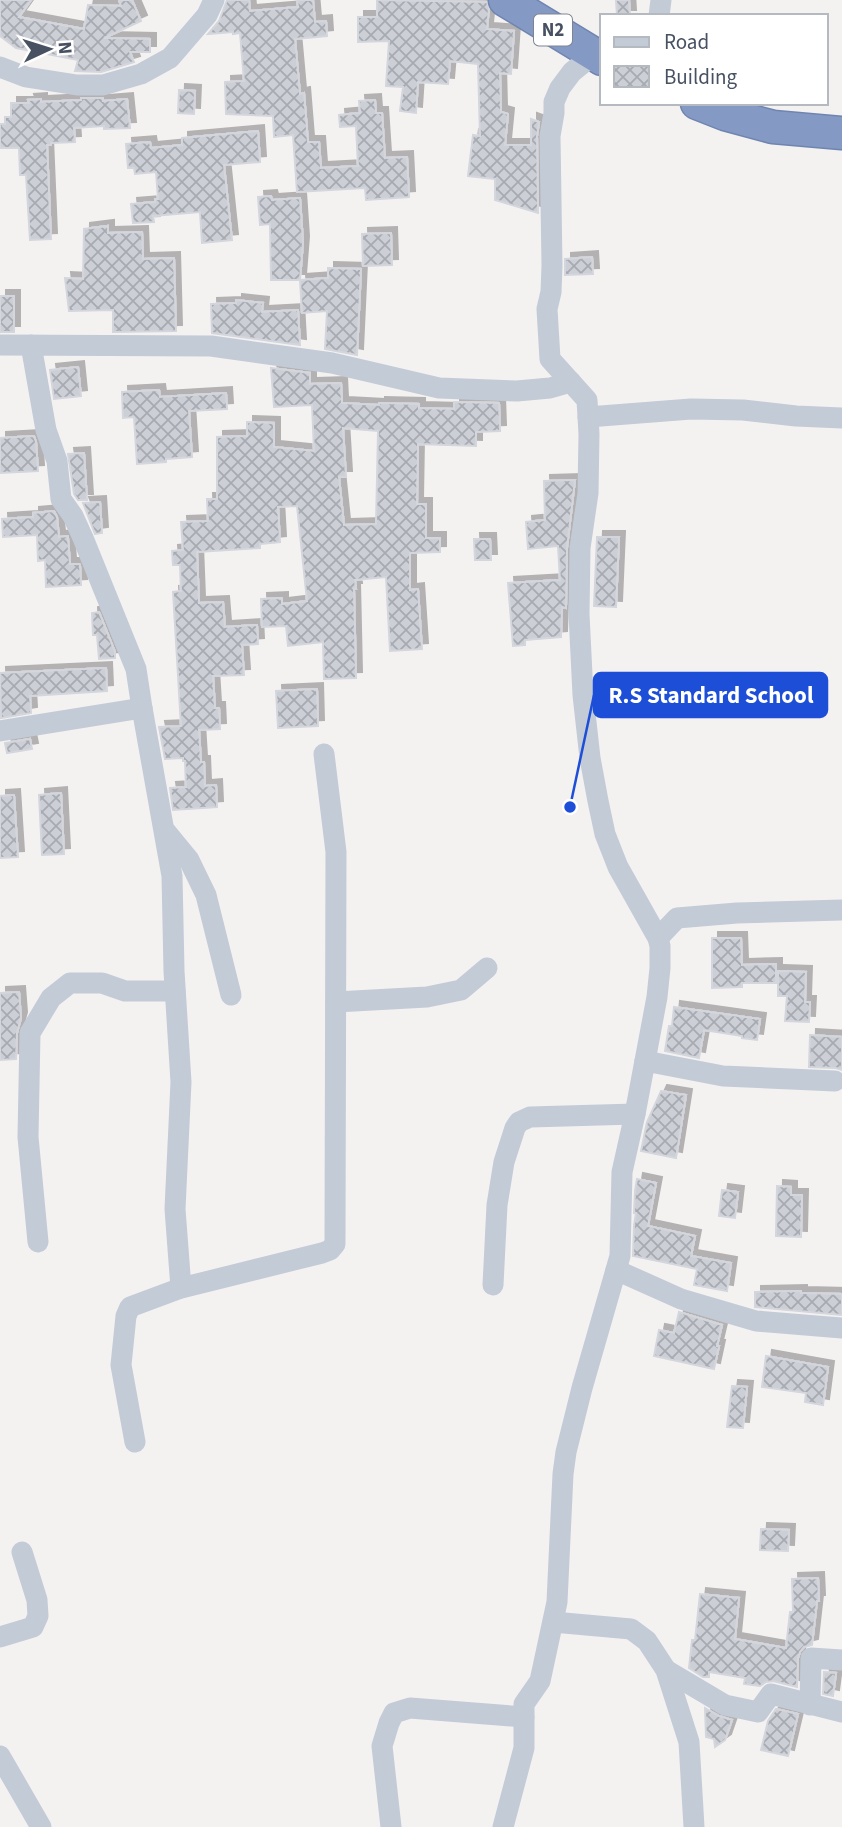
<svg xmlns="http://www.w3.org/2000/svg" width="842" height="1827" viewBox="0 0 842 1827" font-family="'Source Sans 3',sans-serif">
  <defs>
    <pattern id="building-cross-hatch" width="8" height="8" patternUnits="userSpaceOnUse" patternTransform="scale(1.75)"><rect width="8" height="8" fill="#cdcfd7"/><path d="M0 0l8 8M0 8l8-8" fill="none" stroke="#a8aab2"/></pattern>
    <filter id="shadow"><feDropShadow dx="6" dy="-6" stdDeviation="0" flood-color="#0004"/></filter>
  </defs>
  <rect width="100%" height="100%" fill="#f4f1f1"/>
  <g fill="url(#building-cross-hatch)" stroke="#d4d6dd" stroke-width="2" fill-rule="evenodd" filter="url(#shadow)">
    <polygon points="0,0 31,0 19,17 84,29 88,5 121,6 119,0 132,0 141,21 104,38 150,39 150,52 130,52 134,62 101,72 75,71 78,60 16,48 0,36"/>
    <polygon points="227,0 249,0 250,11 298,7 297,0 313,0 315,22 326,21 327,36 295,39 300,94 304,93 308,142 319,142 321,168 358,166 356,126 340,127 339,115 360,113 359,101 375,100 376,113 382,113 385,158 407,157 409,197 366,200 365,188 297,192 293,135 274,137 273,116 226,114 225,82 244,81 240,33 233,34 233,32 208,34 219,21"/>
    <polygon points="377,0 487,2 489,8 487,29 514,31 511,74 500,73 501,112 508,114 505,145 531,145 531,119 539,122 537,136 538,213 495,200 495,179 468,176 473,135 480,136 478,64 450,61 448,84 418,82 416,113 400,111 403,87 386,86 389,41 358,42 358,17 377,17"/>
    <polygon points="616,0 629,0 630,16 617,16"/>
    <polygon points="179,90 195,91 194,114 178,113"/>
    <polygon points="81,98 103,98 103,101 127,99 130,128 104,129 104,126 74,128 75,142 51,143 51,145 47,145 51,239 30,240 26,175 20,175 19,148 0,148 0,124 5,124 5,117 11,117 11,103 29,103 28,100 41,99 41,102 81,100"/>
    <polygon points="258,131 260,162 224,165 232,240 202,243 200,212 153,216 154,222 133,223 131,204 155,202 155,199 158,199 156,172 135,174 134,168 128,168 126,144 150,142 151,148 182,145 182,138"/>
    <polygon points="271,196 272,200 300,198 303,242 300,280 271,280 270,224 260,225 258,197"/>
    <polygon points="108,226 108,233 142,232 143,259 174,258 176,331 113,332 113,310 69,311 65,278 83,279 84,229"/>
    <polygon points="391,233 392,265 363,266 362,234"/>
    <polygon points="592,257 593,274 565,275 565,259"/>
    <polygon points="328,268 361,269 357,355 325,349 327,311 302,313 300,280 328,278"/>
    <rect x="0" y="296" width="14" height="36"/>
    <polygon points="236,300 263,303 262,312 298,310 300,345 212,333 211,304 236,303"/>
    <polygon points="78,367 81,396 54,399 50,370"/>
    <path d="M271 368 310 373V384L341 383 342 403 379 405V403L419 404V408L454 409V402L499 403 500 431 476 432V446L418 444 417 504H426V538H440V552L410 553V590L418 589 422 649 390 651 386 577 355 580 356 589H354L356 678 324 679 323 642 288 646 286 626 262 627 261 599 282 598V604L307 601 297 506 278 507 280 542 260 544V548L197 552 199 603 223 602 225 627 257 625 258 644 242 645 244 675 213 676 215 708H219L220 729 199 730 201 762H204L205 786 216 785 217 807 173 810 170 788 186 787 185 761H183V758L165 759 159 727 181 726 173 592 181 591 180 565H173L172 551 183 550 181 522 208 521 207 499H217V437L247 436V422L274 423V447L314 451 312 405 274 407ZM343 428 378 431 376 524 344 525 339 477H346Z"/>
    <polygon points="159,390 160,397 226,393 227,409 189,411 192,457 166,459 166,462 137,464 134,417 123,418 122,392"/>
    <polygon points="34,436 36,442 38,471 0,473 0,438"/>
    <polygon points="84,453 87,500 78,500 74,494 68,454"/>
    <polygon points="575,480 567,548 566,608 562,607 561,637 525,640 525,645 513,646 508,583 560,580 558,546 528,549 526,522 545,520 544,481"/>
    <polygon points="100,502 102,533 95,534 83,503"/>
    <polygon points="54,511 57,517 59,537 68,536 68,538 70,564 79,564 80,565 81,585 46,587 45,560 38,561 37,535 3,537 2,519 33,517 33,513"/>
    <polygon points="597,537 619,537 616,607 594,606"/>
    <polygon points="474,539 490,539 491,560 475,560"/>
    <polygon points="99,612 115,652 115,658 99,659 97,635 93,635 92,613"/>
    <polygon points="106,668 107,691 30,696 31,713 1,718 0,673"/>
    <polygon points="317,689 318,726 278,728 276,691"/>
    <polygon points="30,739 32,749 7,753 5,743"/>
    <polygon points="61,793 64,854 42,855 39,795"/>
    <polygon points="14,795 18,857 0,858 0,796"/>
    <polygon points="712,938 741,938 742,965 776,964 776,983 742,983 742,987 712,988"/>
    <polygon points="778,971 806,972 805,1002 810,1002 809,1022 785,1021 787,996 778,996"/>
    <polygon points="19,992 21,1018 17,1033 16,1059 0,1060 0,993"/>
    <polygon points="674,1007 760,1019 757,1040 742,1038 742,1036 704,1030 699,1058 665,1051 669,1026 672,1026"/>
    <polygon points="810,1035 842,1037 842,1070 836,1068 809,1067"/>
    <polygon points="661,1091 686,1095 676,1158 641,1151 647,1122"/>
    <polygon points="637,1179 656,1183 648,1226 695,1236 691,1256 731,1263 727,1291 694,1285 697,1269 633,1256 634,1225 636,1213 634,1213 635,1191"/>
    <polygon points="777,1186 791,1187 791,1195 802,1195 801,1237 776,1236"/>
    <polygon points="722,1190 738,1192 735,1218 719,1216"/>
    <polygon points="801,1291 801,1293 842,1294 842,1315 755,1307 755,1292"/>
    <polygon points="679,1312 722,1325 717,1346 719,1346 714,1369 654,1356 659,1330 674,1333"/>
    <polygon points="766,1356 828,1367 823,1405 805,1402 806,1393 762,1387"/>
    <polygon points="732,1386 747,1387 743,1428 727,1427"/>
    <polygon points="761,1529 789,1530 788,1551 760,1550"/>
    <polygon points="818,1578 819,1601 817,1601 812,1645 804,1647 800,1652 798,1658 797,1687 773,1681 766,1682 760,1686 744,1684 745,1678 709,1672 709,1677 703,1677 689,1668 692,1640 695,1640 700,1594 739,1598 735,1639 786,1648 790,1612 793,1612 792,1579"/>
    <polygon points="824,1672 836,1673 833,1696 823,1694"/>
    <polygon points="705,1708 719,1716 732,1720 725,1740 715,1747 714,1739 706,1737"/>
    <polygon points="776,1709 798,1714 788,1756 761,1750 768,1721"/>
  </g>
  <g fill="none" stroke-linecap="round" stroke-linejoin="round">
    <g stroke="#6f85b0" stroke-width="35">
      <g id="highway">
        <polyline points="505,0 602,59"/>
        <polyline points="697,103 725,114 773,127 842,133"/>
      </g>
    </g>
    <g stroke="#c3cbd7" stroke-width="21">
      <polyline points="659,16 661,0"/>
      <polyline points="0,67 26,77 77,85 103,85 141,74 170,58 207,15 214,0"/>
      <polyline points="0,345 211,346 332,363 439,388 517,391 550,388 571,382"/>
      <polyline points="31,345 46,430 57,461 61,499 73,516 83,538 136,669 142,708 172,876 174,971 181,1082 175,1209 181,1288"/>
      <polyline points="588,417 691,409 743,410 796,416 842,418"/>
      <polyline points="0,731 142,708"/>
      <polyline points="166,832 189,860 206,895 231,995"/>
      <polyline points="658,938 677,918 737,913 842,910"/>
      <polyline points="336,1002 427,997 461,990 487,968"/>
      <polyline points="645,1061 723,1076 835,1081"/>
      <polyline points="38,1242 28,1137 30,1033 51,998 70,983 102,983 125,991 175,991"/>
      <polyline points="616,1270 681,1299 756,1321 842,1328"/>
      <polyline points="493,1285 497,1205 504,1162 515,1128 519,1122 530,1117 635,1114"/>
      <polyline points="135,1442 121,1365 126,1316 130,1307 181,1288 322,1253 330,1250 335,1244 336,852 324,754"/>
      <polyline points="553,1622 631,1629 647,1641 666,1670 689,1742 694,1827"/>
      <polyline points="0,1637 33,1627 38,1616 37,1600 22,1552"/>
      <polyline points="666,1670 725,1705 758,1712 771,1694 842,1712"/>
      <polyline points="810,1705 811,1658 842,1660"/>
      <polyline points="0,1756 41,1827"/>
      <polyline points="391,1827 382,1746 389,1723 394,1713 410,1708 524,1717"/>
      <polyline points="503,1827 524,1748 524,1704 540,1681 557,1602 563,1474 566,1452 582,1388 620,1256 622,1172 635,1114 657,997 660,968 660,946 658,938 618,867 605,834 598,801 590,758 583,695 579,614 580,548 588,493 589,434 587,400 550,359 547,309 551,292 552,266 550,136 554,113 554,102 560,88 572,72 593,55"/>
    </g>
    <use href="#highway" stroke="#849ac4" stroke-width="32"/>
  </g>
  <g text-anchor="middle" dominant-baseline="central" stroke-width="5" stroke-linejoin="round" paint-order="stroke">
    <rect fill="#fff" stroke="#7e8590" stroke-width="2" x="534" y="14.5" width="38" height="31" rx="5"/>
    <g font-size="19" font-weight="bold" fill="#475161">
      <text x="553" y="30">N2</text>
    </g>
  </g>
  <path fill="none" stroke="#1d4ed8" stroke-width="2.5" d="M570 807L594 695"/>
  <circle fill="#1d4ed8" stroke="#fff" stroke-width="2.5" cx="570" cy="807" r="7"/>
  <rect fill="#1d4ed8" stroke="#1d4ed8" stroke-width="2.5" x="594" y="673" width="233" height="44" rx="7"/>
  <g font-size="23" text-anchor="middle" font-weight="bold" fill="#fff">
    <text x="711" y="703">R.S Standard School</text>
  </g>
  <rect x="600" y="14" width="228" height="91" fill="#ffffff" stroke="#b5b9c0" stroke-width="2"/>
  <rect x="614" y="37" width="35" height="10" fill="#c3cbd7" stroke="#b5b9c0" stroke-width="2"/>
  <text x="664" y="49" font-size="21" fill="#475161">Road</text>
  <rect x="614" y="66" width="35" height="21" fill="url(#building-cross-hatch)" stroke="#b5b9c0" stroke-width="2"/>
  <text x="664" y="84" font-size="21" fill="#475161">Building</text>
  <g transform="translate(49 49) rotate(86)" stroke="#ffffff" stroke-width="5" paint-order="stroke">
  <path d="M0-5L12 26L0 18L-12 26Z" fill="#475161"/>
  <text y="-10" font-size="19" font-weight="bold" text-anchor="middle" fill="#475161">N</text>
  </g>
</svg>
